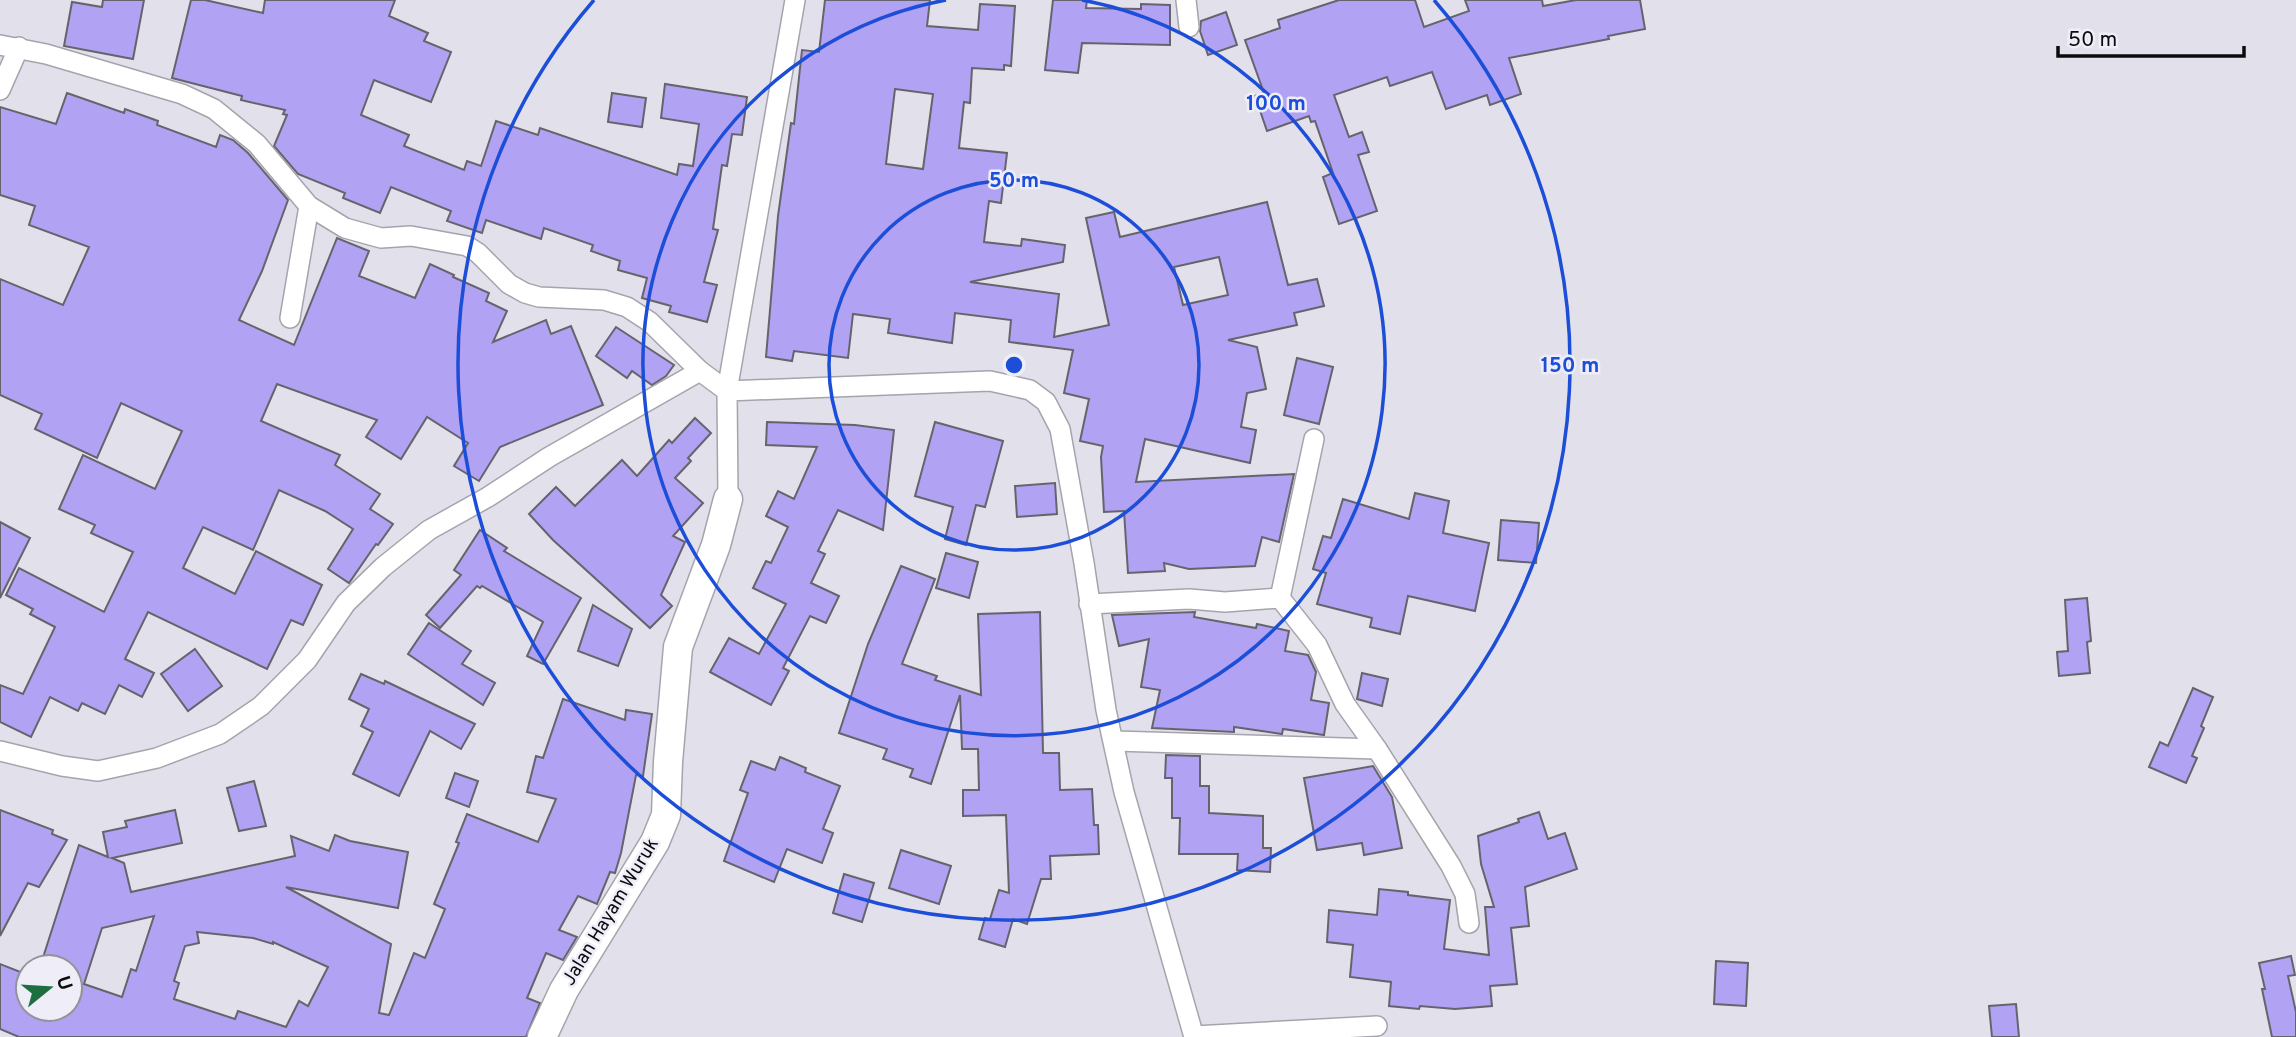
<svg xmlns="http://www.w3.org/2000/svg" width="2296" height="1037" viewBox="0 0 2296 1037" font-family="Overpass,sans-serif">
  <rect width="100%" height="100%" fill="#e2e0ea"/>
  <g fill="#b2a2f4" stroke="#65646d" stroke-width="2" fill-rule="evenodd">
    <polygon points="103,0 144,0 133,59 64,46 72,2 102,7"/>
    <polygon points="191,0 205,0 263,13 265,0 395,0 389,16 428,33 424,41 451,52 431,102 374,80 361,115 409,135 404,146 464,170 467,161 481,166 496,121 538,135 540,128 677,175 679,164 693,166 699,124 661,118 665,84 747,97 742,135 732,134 727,166 722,165 713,229 718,230 704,282 717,285 707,322 669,312 671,306 642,298 647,278 618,270 620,261 591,251 593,245 544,228 541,239 486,220 482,233 447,221 451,211 391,187 380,213 343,198 345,193 298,174 274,146 287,115 283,114 285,110 241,100 242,96 172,78"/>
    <path d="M825 0H930L927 26 978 30 980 4 1015 6 1011 66 1004 65V70L972 68 970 103 964 102 959 148 1007 153 1001 203 989 201 984 242 1021 246 1022 239 1065 245 1063 262 970 282 1059 294 1054 337 1109 325 1086 218 1114 212 1120 237 1267 202 1288 285 1317 279 1324 306 1294 313 1297 325 1228 340 1257 347 1266 389 1247 393 1241 427 1256 430 1250 463 1145 439 1136 482 1294 474 1279 542 1262 537 1255 566 1189 569 1164 563 1165 571 1128 573 1124 511 1104 512 1101 457 1103 446 1080 441 1089 399 1064 393 1073 350 1009 342 1011 320 955 313 952 343 888 333 890 319 853 314 848 358 794 351 792 361 766 357 778 216 791 123 794 124 802 50 819 52ZM895 89 933 94 923 169 886 164ZM1219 257 1228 295 1183 305 1174 267Z"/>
    <polygon points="1053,0 1087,0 1086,8 1141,9 1141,4 1170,5 1170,45 1082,43 1078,73 1045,70"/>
    <polygon points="1339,0 1415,0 1424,27 1469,11 1465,0 1542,0 1543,6 1576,0 1640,0 1645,29 1608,36 1609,39 1509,58 1521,94 1490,105 1487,95 1446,109 1432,72 1390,86 1387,77 1334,95 1349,137 1362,132 1369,152 1358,155 1377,211 1339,224 1323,177 1333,173 1315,121 1311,122 1309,116 1267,131 1255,96 1264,93 1245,40 1280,28 1278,20"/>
    <polygon points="1226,12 1237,45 1208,55 1200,31 1201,21"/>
    <polygon points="67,93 124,113 125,109 158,121 157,125 216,147 220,135 233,140 248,153 288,200 262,271 239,320 294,345 337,238 369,251 359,276 415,298 430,264 454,275 453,277 489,293 486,301 507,311 493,342 546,320 551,334 571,326 603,405 500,447 479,481 454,466 468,443 427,417 401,459 366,437 377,420 277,384 261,421 340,455 335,465 380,494 370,509 393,524 378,545 376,544 349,583 328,569 353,529 325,511 279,490 253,550 203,527 183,568 235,594 256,551 322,585 303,625 291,620 267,669 148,612 125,659 154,673 142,697 119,685 105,714 82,703 78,711 50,697 31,737 0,722 0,685 23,694 55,627 30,614 33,609 6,595 19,568 104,612 133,552 91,533 95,525 59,509 83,455 155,489 182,431 121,403 97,458 35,429 42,414 0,395 0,279 63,305 89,247 29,225 35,206 0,195 0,107 56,124"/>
    <polygon points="612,93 646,98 642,127 608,122"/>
    <polygon points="616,327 674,365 666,376 652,385 632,371 627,378 596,356"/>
    <polygon points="1297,358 1333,367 1319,424 1284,415"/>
    <polygon points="695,418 711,433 688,458 691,461 675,478 703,503 673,536 685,542 661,595 672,606 650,628 553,540 529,514 556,487 575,506 622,460 637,476 669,440 672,443"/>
    <polygon points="767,422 855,425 894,430 883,530 838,510 818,551 825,554 811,583 839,596 826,623 810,616 783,668 789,671 771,705 710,672 729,638 759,654 786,604 753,588 766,561 771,563 788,527 766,516 778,491 794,499 817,447 766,445"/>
    <polygon points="935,422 1003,441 985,507 976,505 966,545 945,539 953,507 915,496"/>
    <polygon points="1055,483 1057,514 1017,517 1015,486"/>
    <polygon points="1415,493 1449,501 1443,533 1489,543 1475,611 1408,596 1400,634 1370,627 1372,618 1317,604 1326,573 1313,569 1323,536 1331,538 1343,499 1409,519"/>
    <polygon points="1501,520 1539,523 1536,563 1498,560"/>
    <polygon points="0,522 30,538 0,598"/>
    <polygon points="480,530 507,548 504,551 581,598 543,664 527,656 543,622 482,586 480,588 477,586 440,628 426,615 461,575 454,570"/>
    <polygon points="946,553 978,562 969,598 936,588"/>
    <polygon points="901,566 935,579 902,664 937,676 935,680 981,695 978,614 1040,612 1043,753 1059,753 1060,790 1092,789 1094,825 1098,825 1099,854 1050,856 1051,879 1041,879 1027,924 1013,919 1005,947 979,939 985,918 990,919 999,890 1009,893 1006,815 963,816 963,790 979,790 978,749 962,749 960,695 931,784 910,777 913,769 883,759 887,749 839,733 868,644"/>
    <polygon points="2087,598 2091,641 2087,642 2090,673 2059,676 2057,652 2068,651 2065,600"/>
    <polygon points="593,605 632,629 618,666 578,651"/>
    <polygon points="1195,612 1194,617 1256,628 1257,624 1289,631 1285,651 1308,655 1316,672 1311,700 1329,703 1324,735 1283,729 1282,734 1234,727 1234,732 1152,728 1160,690 1141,687 1149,639 1119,646 1112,615"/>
    <polygon points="429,623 471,651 462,664 495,683 483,705 408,654"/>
    <polygon points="195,649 222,686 188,711 161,674"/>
    <polygon points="1362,673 1388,679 1382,706 1357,699"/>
    <polygon points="361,674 384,684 385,681 475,724 461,749 430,731 399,796 353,774 373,732 361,726 369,709 349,699"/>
    <polygon points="2193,688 2213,697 2201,726 2204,728 2192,756 2197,758 2186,783 2149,767 2160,742 2168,746"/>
    <path d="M563 699 625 720 626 710 652 714 643 776 636 775 621 853 615 873 610 872 597 904 578 896 559 930 577 937 563 960 546 953 527 998 540 1003 526 1037H19L0 1029V964L28 975V1009H70V967H40L79 845 108 857 103 832 127 827 125 821 175 810 182 843 112 858 124 863 131 892 295 856 291 836 329 851 335 835 350 841 408 852 398 908 286 887 391 944 379 1013 389 1015 414 953 425 958 445 909 434 904 459 843 456 842 467 814 538 842 556 799 527 792 536 756 543 758ZM154 916 136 971 131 969 122 997 84 984 102 928ZM197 932 253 938 273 944V942L328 967 308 1006 299 1001 286 1027 238 1011 235 1019 174 999 179 983 174 981 185 946 199 943Z"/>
    <polygon points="1166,755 1200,756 1200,786 1209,786 1209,813 1263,816 1263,848 1271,848 1270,872 1237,870 1238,854 1179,854 1180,818 1172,818 1172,778 1165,778"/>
    <polygon points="780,757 806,768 805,772 840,786 823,829 833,833 822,863 787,849 774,882 724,861 748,793 740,790 751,761 775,770"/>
    <polygon points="1373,766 1392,797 1402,848 1364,855 1362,843 1317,850 1304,778"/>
    <polygon points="455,773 478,781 469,807 446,798"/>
    <polygon points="254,781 266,826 239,831 227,788"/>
    <polygon points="0,810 53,830 52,834 67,840 39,887 28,883 0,936"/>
    <polygon points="1539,812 1548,839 1565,833 1577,869 1525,887 1529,926 1511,928 1517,984 1490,986 1492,1006 1455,1009 1420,1006 1419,1009 1389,1006 1391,982 1350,977 1353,945 1327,942 1329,910 1377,915 1379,889 1408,892 1408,895 1450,900 1444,949 1489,955 1485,907 1494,907 1481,864 1478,836 1519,822 1518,819"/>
    <polygon points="901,850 951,866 939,904 889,888"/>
    <polygon points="844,874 874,883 862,922 833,913"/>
    <polygon points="2291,956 2295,975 2288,976 2296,1012 2296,1037 2272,1037 2262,989 2265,989 2259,963"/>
    <polygon points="1716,961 1748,963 1746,1006 1714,1004"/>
    <polygon points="2016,1004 2019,1037 1992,1037 1989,1006"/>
  </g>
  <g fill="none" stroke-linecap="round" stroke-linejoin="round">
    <g stroke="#a5a4ad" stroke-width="22">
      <g id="street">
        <polyline points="1186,0 1189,27"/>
        <polyline points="0,45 46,54 182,94 214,109 257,144 309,206 345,228 381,238 411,236 467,246 478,253 509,284 525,293 539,297 604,300 627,307 650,322 700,371"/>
        <polyline points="0,90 19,47"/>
        <polyline points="290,318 309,206"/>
        <polyline points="728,499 727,391 990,381 1030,390 1046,402 1060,429 1084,563 1106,710 1124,792 1194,1037"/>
        <polyline points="1280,598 1317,645 1345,704 1377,749 1451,866 1465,894 1469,923"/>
        <polyline points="1280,598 1314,439"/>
        <polyline points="1089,604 1189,599 1225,602 1280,598"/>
        <polyline points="1115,741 1377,749"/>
        <polyline points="0,751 62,766 98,771 157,758 220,734 261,706 307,660 346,603 383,567 429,530 488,497 549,457 700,371 727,391 795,0"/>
        <polyline points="1194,1036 1377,1026"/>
      </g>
    </g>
    <g stroke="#a5a4ad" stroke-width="31">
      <polyline id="secondary" points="542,1037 564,990 655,842 666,815 668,762 678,647 716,545 728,499"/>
    </g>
    <use href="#street" stroke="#fff" stroke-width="19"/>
    <use href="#secondary" stroke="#fff" stroke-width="28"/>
  </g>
  <g fill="none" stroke="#1d4ed8" stroke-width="3.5">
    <circle cx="1014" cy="365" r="185"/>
    <path d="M1082 0A371 371 0 1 1 946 0"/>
    <path d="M1434 0A556 556 0 1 1 594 0"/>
  </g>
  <g text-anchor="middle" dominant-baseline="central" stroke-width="5" stroke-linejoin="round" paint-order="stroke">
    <g font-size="19" fill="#0b0b0e" stroke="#efeef8">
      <text transform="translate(611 912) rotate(-59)">Jalan Hayam Wuruk</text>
    </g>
  </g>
  <circle cx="1014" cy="365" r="10" fill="#1d4ed8" stroke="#efeef8" stroke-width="3.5"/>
  <g font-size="21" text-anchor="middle" font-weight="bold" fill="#1d4ed8" stroke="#efeef8" stroke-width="5" stroke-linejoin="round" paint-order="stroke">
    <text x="1276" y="110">100 m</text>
    <text x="1014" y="187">50 m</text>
    <text x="1570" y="372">150 m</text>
  </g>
  <g transform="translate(49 988) rotate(72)"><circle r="33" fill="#efeef8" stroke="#94939a" stroke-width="2"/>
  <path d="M0-5L12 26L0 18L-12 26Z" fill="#1d6f40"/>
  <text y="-10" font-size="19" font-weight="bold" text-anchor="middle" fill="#0b0b0e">U</text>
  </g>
  <path d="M2058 46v10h186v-10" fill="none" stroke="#0b0b0e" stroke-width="3.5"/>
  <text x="2068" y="46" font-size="21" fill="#0b0b0e" stroke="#efeef8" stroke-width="5" paint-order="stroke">50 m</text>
</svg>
